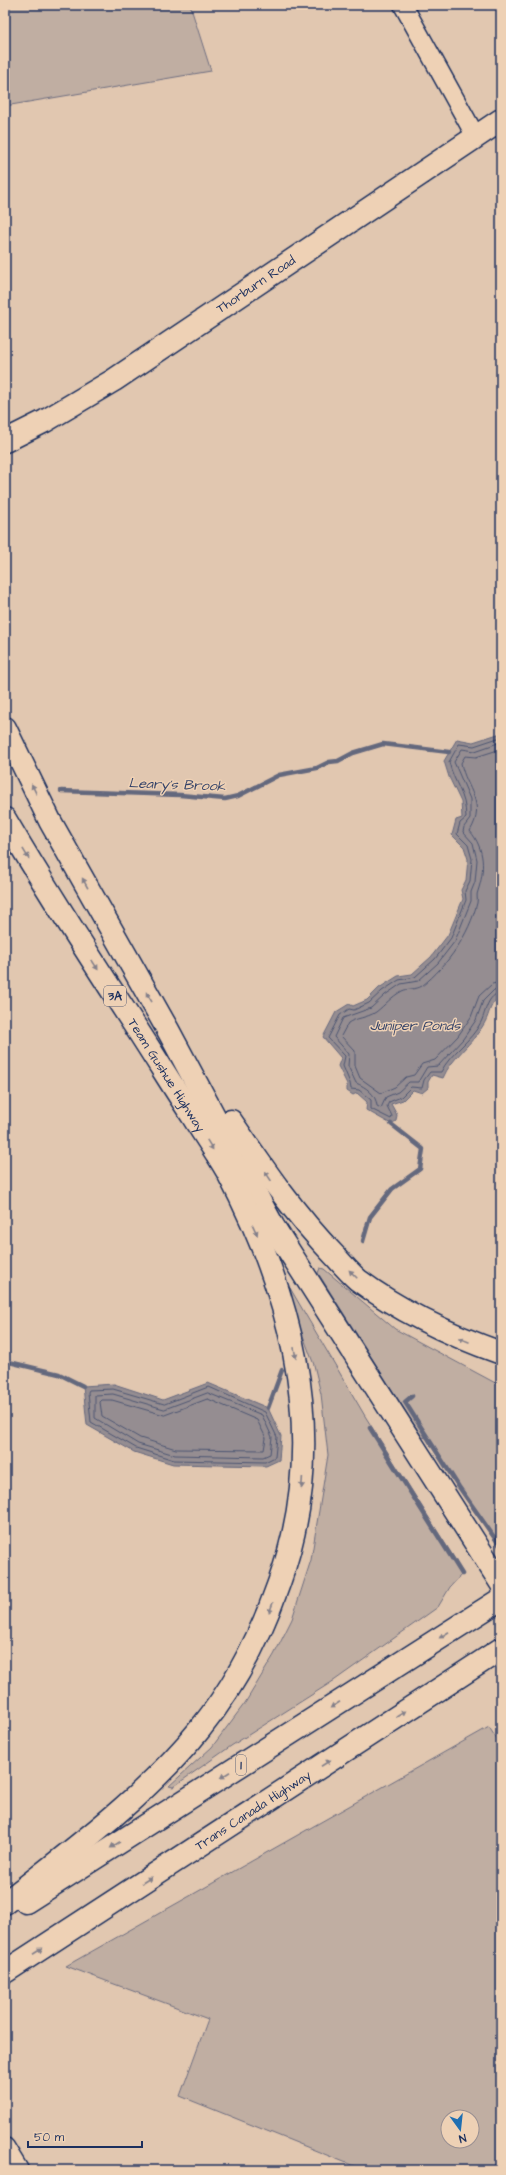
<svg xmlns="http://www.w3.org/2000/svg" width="506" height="2175" viewBox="0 0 506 2175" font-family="'Architects Daughter',sans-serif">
  <rect width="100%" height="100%" fill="#e1c7b0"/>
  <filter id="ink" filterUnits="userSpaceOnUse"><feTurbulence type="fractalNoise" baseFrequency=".025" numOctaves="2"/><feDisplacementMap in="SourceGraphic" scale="8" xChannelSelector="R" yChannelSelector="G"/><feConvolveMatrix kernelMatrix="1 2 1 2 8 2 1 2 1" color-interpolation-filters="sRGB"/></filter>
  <g filter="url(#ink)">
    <g fill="#c0aea2" stroke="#6e6e80" fill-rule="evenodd">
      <polygon points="5,5 190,5 211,71 5,106"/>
      <polygon points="320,1268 324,1269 395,1329 501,1386 501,1547 427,1438 422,1437 318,1273"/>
      <polygon points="290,1288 365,1416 455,1559 462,1574 450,1587 438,1607 335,1680 231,1746 173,1787 169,1786 212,1747 245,1703 274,1655 292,1619 311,1560 328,1455 321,1394 314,1365 289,1298 288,1289"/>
      <path d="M489 1727 501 1746V2170H364L180 2096 208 2019 66 1966ZM448 2117H472V2141H448Z"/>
    </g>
    <g fill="#958d91" stroke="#64677d">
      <path d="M501 733V996C488 1005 491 1012 484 1024 473 1044 451 1058 443 1078L432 1075 428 1082V1088L422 1093 413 1090 403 1100 391 1104 397 1115 396 1121 391 1124 366 1110 367 1102 357 1093 353 1095 347 1091V1084L338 1066 341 1058 323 1037 336 1012 349 1004 353 1006 367 1000 379 988 398 976 412 974 431 957 448 935 463 899 461 890 466 880 468 859 464 847 452 835 456 820 462 818 461 802 449 777 444 761 457 739 473 742Z"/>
      <polygon points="208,1383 268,1408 281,1436 279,1460 266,1466 173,1464 134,1452 87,1425 83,1386 114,1384 163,1400"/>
    </g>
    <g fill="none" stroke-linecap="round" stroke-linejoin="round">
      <g stroke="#4c5572" stroke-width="1">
        <path d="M501 737 474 746 459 744 449 762C454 784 466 793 466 818L460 823 457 834 468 845 472 859 470 881 465 891 466 900 451 938 435 959 415 977 399 980 382 991 369 1003 354 1010 349 1009 340 1015 328 1038 345 1056 343 1066 350 1083 351 1089 359 1090 371 1100V1109L391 1119 392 1116 387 1106 389 1102 401 1097 411 1087 422 1088 424 1080 430 1072H441C450 1053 472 1041 481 1022 486 1012 487 994 501 993"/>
        <path d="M501 742 475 751 462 749 454 762 470 799V819L464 827 463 832 473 843 477 860 475 882 471 892V901L455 941 438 963 418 981 401 984 385 995 371 1008 343 1018 334 1037 349 1054 348 1066 356 1083C366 1087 376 1094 377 1106L381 1108 386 1097 398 1092 409 1082H418L427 1067 438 1066 463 1039 476 1020 483 1001 494 990 501 988"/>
        <path d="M501 749 476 757 465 756 461 763C466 789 487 803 470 831 485 849 485 870 478 891 476 895 478 899 477 903 469 935 448 965 422 986 416 990 408 988 402 991 391 997 385 1005 376 1012 367 1018 355 1018 348 1023L341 1036 355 1051V1066L360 1078 381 1093 395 1087 406 1077 414 1075 422 1064 435 1060 458 1036 471 1017 479 996 492 984 501 982"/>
        <polygon points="209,1387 265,1412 277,1437 275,1457 265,1462 174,1460 136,1448 91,1422 88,1392 89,1390 113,1389 164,1404"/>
        <polygon points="208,1393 262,1415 272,1437 270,1454 263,1457 175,1455 138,1444 95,1418 95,1395 113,1394 164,1409"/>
        <polygon points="208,1399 257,1420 266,1438 264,1450 176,1449 140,1438 102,1416 100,1402 102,1400 112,1400 164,1415"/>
      </g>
      <g stroke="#64677d" stroke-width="4.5">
        <polyline points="61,791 180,795 225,799 238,796 279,775 317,768 329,762 338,761 353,753 383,744 449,752"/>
        <polyline points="363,1241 370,1217 392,1189 420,1169 423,1149 391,1124"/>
        <polyline points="5,1361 59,1374 83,1386"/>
        <polyline points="412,1396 405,1402 459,1487 501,1547"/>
        <polyline points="268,1408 282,1370"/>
        <polyline points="370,1428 462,1574"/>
      </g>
      <g stroke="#1b2f5e" stroke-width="21">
        <g id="street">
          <polyline points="403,5 476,137"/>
          <polyline points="5,2147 19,2170"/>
        </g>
      </g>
      <g stroke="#1b2f5e" stroke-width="25">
        <g id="secondary">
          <path id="s1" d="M5 441 45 421 114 380 501 120"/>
        </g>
      </g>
      <g stroke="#1b2f5e" stroke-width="25">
        <g id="highway">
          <polyline points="5,728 50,821 168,1030 273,1226 501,1583"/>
          <path id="s2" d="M5 819C45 887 88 954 131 1020 152 1052 172 1085 193 1117 204 1135 217 1153 227 1171 295 1300 330 1442 279 1583 261 1635 235 1686 200 1729 145 1797 73 1849 5 1903"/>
          <path d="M231 1121C263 1168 295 1215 335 1256 342 1264 350 1273 358 1280 401 1312 450 1335 501 1353"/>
          <polyline points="26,1902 501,1599"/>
          <path id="s3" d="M5 1972 501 1649"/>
        </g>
      </g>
      <use href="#street" stroke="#eed1b5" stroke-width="18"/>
      <use href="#secondary" stroke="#eed1b5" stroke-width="22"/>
      <use href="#highway" stroke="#eed1b5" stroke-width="22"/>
    </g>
    <defs><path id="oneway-solid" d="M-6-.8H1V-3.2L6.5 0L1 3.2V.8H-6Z"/></defs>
    <g fill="#84808a">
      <use href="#oneway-solid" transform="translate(34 789) rotate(-116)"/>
      <use href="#oneway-solid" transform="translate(26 854) rotate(59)"/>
      <use href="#oneway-solid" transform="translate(85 883) rotate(-119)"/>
      <use href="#oneway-solid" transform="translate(95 965) rotate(57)"/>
      <use href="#oneway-solid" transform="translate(149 997) rotate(-120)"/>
      <use href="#oneway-solid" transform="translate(210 1145) rotate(58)"/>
      <use href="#oneway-solid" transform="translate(268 1176) rotate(-124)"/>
      <use href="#oneway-solid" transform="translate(255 1230) rotate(65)"/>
      <use href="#oneway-solid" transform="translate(353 1274) rotate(-135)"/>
      <use href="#oneway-solid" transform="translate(464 1340) rotate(-158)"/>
      <use href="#oneway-solid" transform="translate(295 1353) rotate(80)"/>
      <use href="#oneway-solid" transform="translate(302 1483) rotate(94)"/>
      <use href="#oneway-solid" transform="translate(271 1608) rotate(110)"/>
      <use href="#oneway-solid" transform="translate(444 1635) rotate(147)"/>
      <use href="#oneway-solid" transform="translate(335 1705) rotate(147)"/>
      <use href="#oneway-solid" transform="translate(401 1714) rotate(-33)"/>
      <use href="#oneway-solid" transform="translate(326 1763) rotate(-33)"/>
      <use href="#oneway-solid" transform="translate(225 1775) rotate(147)"/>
      <use href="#oneway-solid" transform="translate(115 1845) rotate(147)"/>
      <use href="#oneway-solid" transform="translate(147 1880) rotate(-33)"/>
      <use href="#oneway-solid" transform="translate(38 1951) rotate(-33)"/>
    </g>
  </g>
  <g text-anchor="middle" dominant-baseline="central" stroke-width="3" stroke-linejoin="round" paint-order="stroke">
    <g fill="#eed1b5" stroke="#5a6078" stroke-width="1">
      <rect x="104" y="986" width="22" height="20" rx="3"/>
      <rect x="236" y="1755" width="10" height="20" rx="3"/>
    </g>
    <g font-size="12" font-weight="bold" fill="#1b2f5e">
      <text x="115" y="996">3A</text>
      <text x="241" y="1765">1</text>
    </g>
    <g font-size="13" fill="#1b2f5e" stroke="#eed1b5">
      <text stroke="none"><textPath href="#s1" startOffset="296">Thorburn Road</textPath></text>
      <text stroke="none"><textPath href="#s2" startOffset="303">Team Gushue Highway</textPath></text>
      <text stroke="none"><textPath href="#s3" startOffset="296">Trans Canada Highway</textPath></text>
    </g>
    <g font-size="14" font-style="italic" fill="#334268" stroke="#eed1b5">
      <text transform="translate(177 785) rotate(2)">Leary's Brook</text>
      <text x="415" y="1026">Juniper Ponds</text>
    </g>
  </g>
  <rect width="506" height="2175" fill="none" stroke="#eed1b5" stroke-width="20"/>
  <rect x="10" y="10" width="486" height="2155" fill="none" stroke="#1b2f5e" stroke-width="1.5" filter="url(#ink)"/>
  <g transform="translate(460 2129) rotate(165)"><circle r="19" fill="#eed1b5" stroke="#9a9092"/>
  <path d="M0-3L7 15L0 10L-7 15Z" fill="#1f6fb2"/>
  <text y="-6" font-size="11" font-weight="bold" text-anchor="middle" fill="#1b2f5e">N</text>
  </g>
  <path d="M28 2141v6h114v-6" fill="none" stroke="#1b2f5e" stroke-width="2"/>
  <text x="34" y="2141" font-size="12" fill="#1b2f5e" stroke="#eed1b5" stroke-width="3" paint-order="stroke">50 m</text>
</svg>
